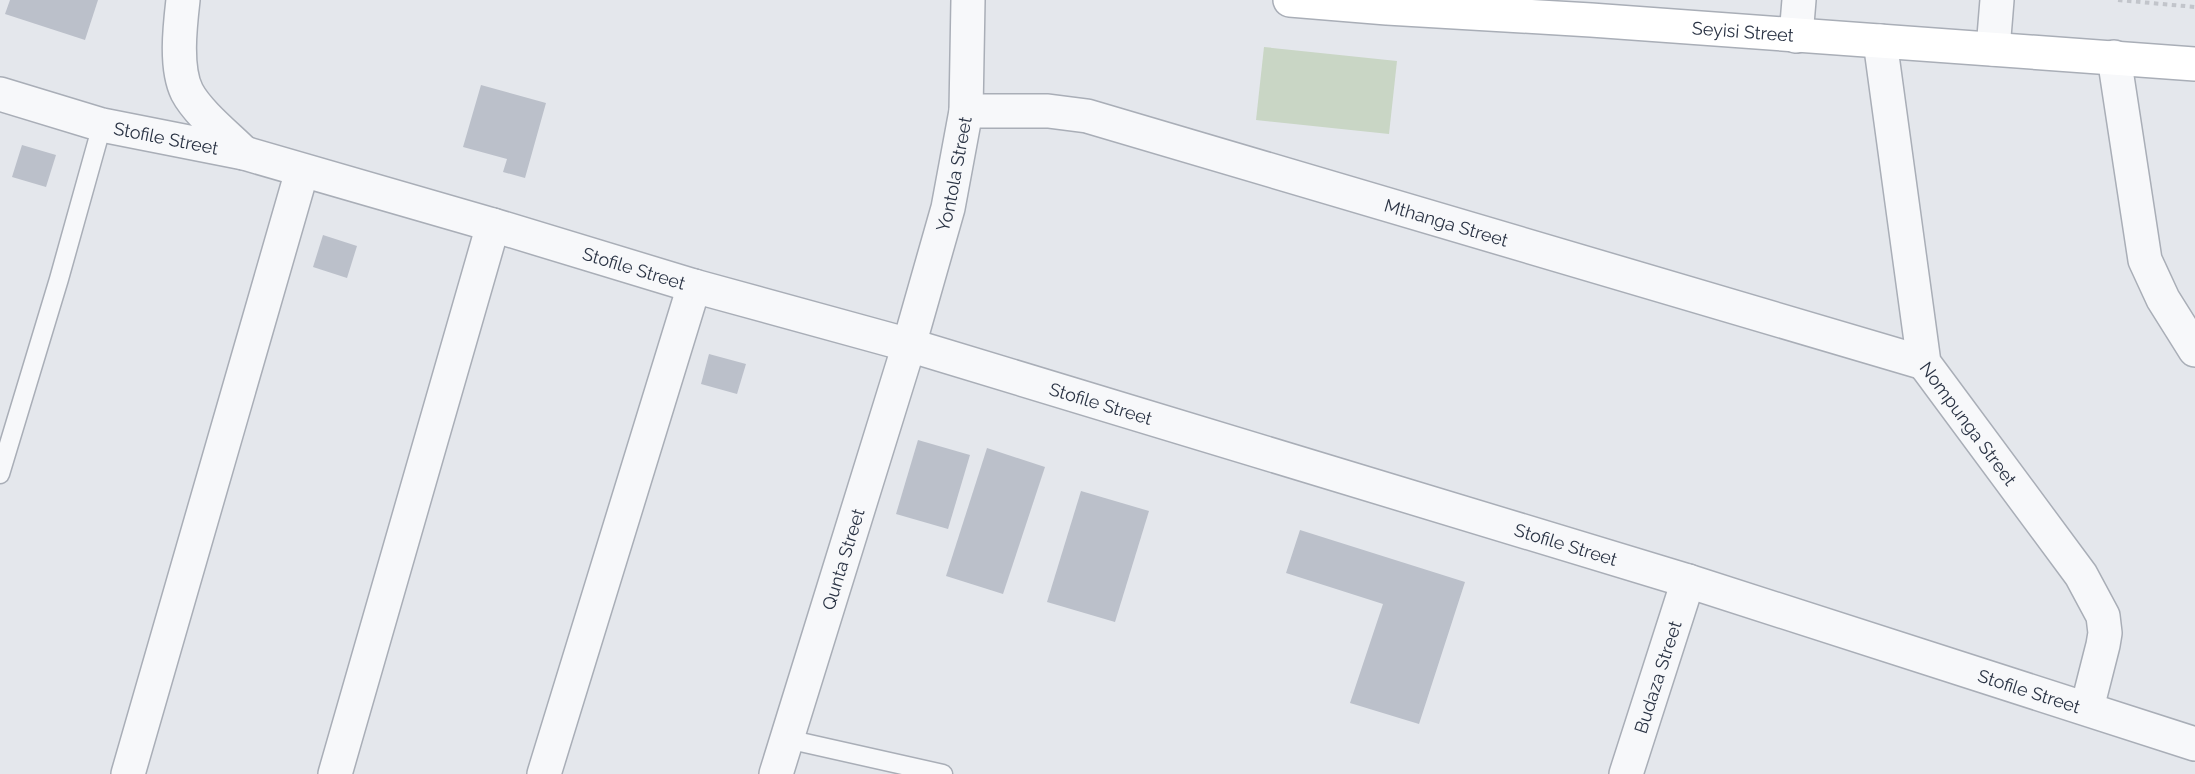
<svg xmlns="http://www.w3.org/2000/svg" width="2195" height="774" viewBox="0 0 2195 774" font-family="Raleway,sans-serif">
  <rect width="100%" height="100%" fill="#e4e7ec"/>
  <polygon fill="#c9d6c5" points="1264,47 1397,61 1389,134 1256,120"/>
  <g fill="#bbc0ca">
    <polygon points="10,0 98,0 85,40 5,14"/>
    <polygon points="481,85 546,103 525,178 503,172 507,159 463,147"/>
    <polygon points="22,145 56,155 46,187 12,177"/>
    <polygon points="323,235 357,246 347,278 313,267"/>
    <polygon points="709,354 746,364 737,394 701,384"/>
    <polygon points="918,440 970,455 948,529 896,514"/>
    <polygon points="987,448 1045,467 1003,594 946,576"/>
    <polygon points="1081,491 1149,511 1115,622 1047,602"/>
    <polygon points="1300,530 1465,582 1419,724 1350,703 1383,604 1286,573"/>
  </g>
  <g fill="none" stroke-linecap="round" stroke-linejoin="round">
    <g stroke="#a9aeb7" stroke-width="21">
      <g id="lane">
        <polyline points="0,474 59,279 102,125"/>
        <polyline points="787,739 943,774"/>
      </g>
    </g>
    <g stroke="#a9aeb7" stroke-width="36">
      <g id="street">
        <path d="M183 0C180 26 175 68 187 92 198 113 227 136 244 153"/>
        <polyline points="1796,36 1799,0"/>
        <path id="s1" d="M1880 41 1924 363 2081 575 2103 616 2105 633 2103 645 2087 708"/>
        <polyline points="1993,49 1997,0"/>
        <polyline points="2114,57 2145,260 2163,299 2195,350"/>
        <path id="s2" d="M0 94 102 125 244 153 493 225 694 286 909 345 1688 581 2195 744"/>
        <path id="s3" d="M966 111H1048L1087 116 1924 363"/>
        <polyline points="128,774 302,171"/>
        <polyline points="335,774 493,225"/>
        <polyline points="544,774 694,286"/>
        <path id="s4" d="M776 774 909 345 948 208 966 111 968 0"/>
        <path id="s5" d="M1626 774 1688 581"/>
      </g>
    </g>
    <g stroke="#a9aeb7" stroke-width="36">
      <g id="secondary">
        <path id="s6" d="M1290 0 1387 8 1591 20 2195 64"/>
      </g>
    </g>
    <polyline stroke="#c2c5cb" stroke-width="4" stroke-dasharray="4.5 4.5" stroke-linecap="butt" points="2118,0 2195,7"/>
    <use href="#lane" stroke="#f7f8fa" stroke-width="18"/>
    <use href="#street" stroke="#f7f8fa" stroke-width="33"/>
    <use href="#secondary" stroke="#fff" stroke-width="33"/>
  </g>
  <g text-anchor="middle" dominant-baseline="central" stroke-width="4.5" stroke-linejoin="round" paint-order="stroke">
    <g font-size="18" fill="#2b3445" stroke="#f4f6f9">
      <text stroke="none"><textPath href="#s6" startOffset="454">Seyisi Street</textPath></text>
      <text stroke="none"><textPath href="#s2" startOffset="172">Stofile Street</textPath></text>
      <text stroke="none"><textPath href="#s4" startOffset="626">Yontola Street</textPath></text>
      <text stroke="none"><textPath href="#s3" startOffset="496">Mthanga Street</textPath></text>
      <text stroke="none"><textPath href="#s2" startOffset="658">Stofile Street</textPath></text>
      <text stroke="none"><textPath href="#s2" startOffset="1144">Stofile Street</textPath></text>
      <text stroke="none"><textPath href="#s1" startOffset="400">Nompunga Street</textPath></text>
      <text stroke="none"><textPath href="#s2" startOffset="1630">Stofile Street</textPath></text>
      <text stroke="none"><textPath href="#s4" startOffset="225">Qunta Street</textPath></text>
      <text stroke="none"><textPath href="#s5" startOffset="102">Budaza Street</textPath></text>
      <text stroke="none"><textPath href="#s2" startOffset="2116">Stofile Street</textPath></text>
    </g>
  </g>
</svg>
